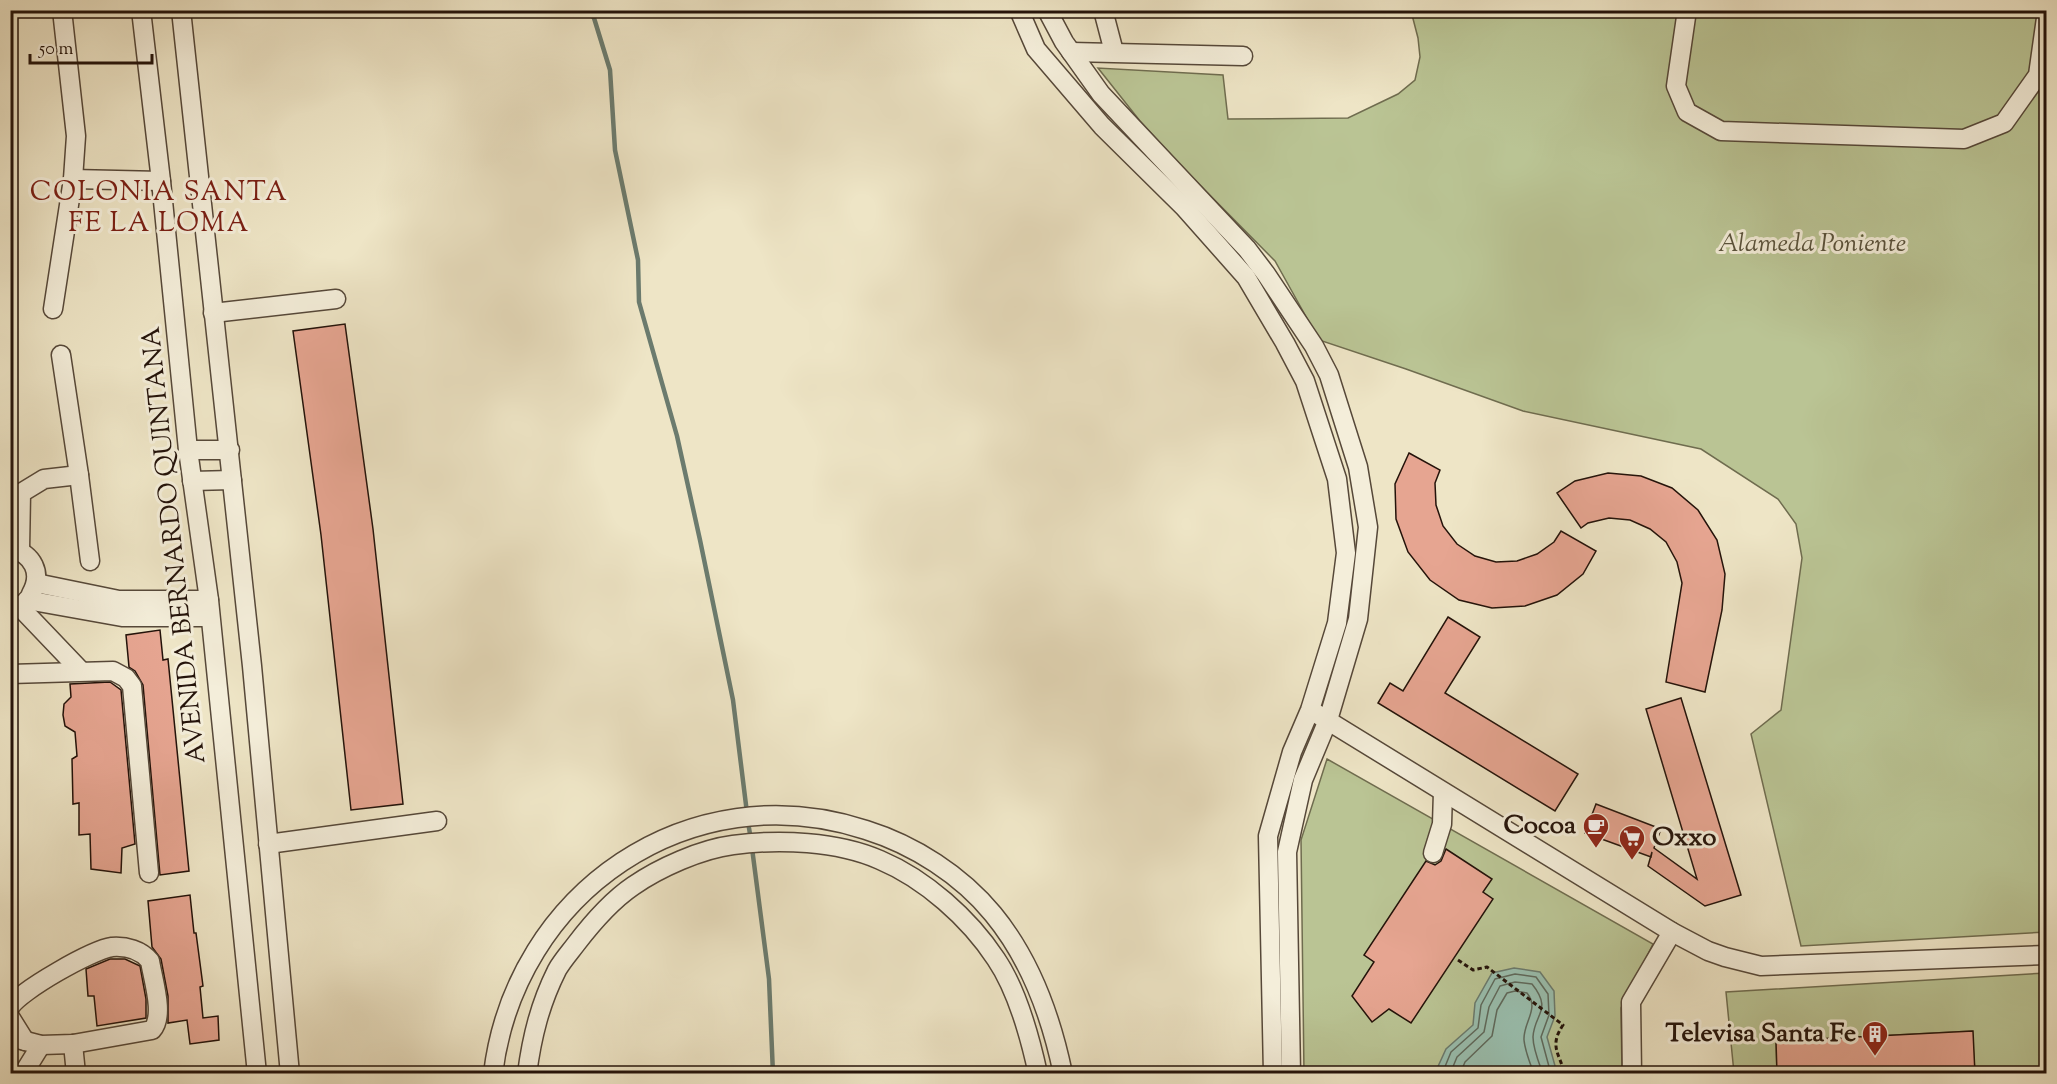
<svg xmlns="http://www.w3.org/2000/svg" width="2057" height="1084" viewBox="0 0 2057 1084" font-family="'Sorts Mill Goudy',serif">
  <rect width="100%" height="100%" fill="#eee5c6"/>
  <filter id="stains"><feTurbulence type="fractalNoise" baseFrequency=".00333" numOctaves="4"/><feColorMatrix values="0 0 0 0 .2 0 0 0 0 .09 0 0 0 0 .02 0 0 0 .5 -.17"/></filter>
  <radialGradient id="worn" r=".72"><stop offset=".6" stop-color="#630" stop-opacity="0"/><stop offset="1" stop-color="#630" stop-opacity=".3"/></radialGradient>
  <g fill="#bac494" stroke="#6f6c4f" stroke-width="1.5">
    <polygon points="1411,11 2046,11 2046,932 1801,946 1751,734 1781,710 1802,558 1796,524 1778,499 1701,449 1523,411 1406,369 1319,340 1275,261 1183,168 1140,121 1098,68 1223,75 1228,119 1348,118 1398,94 1415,80 1420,57 1418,38"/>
    <polygon points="1327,759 1653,944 1621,1008 1622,1073 1304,1073 1301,840"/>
    <polygon points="2046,973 2046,1073 1975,1073 1972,1031 1776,1041 1777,1073 1734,1073 1726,992"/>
  </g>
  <polygon fill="#9ac0b0" stroke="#6b7b6e" stroke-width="1.5" points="1514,968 1540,972 1554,991 1555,1016 1547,1037 1557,1073 1435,1073 1446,1049 1473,1025 1475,1003 1492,973"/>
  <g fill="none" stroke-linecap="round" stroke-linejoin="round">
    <g stroke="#5f6a5d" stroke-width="1.5">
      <polyline points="1442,1074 1451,1052 1478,1028 1481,1005 1495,979 1515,974 1536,977 1548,994 1549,1015 1541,1037 1551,1074"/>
      <path d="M1450 1074 1457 1057 1484 1032 1489 1007 1500 986 1515 982 1532 984C1553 1010 1534 1014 1533 1037 1533 1049 1539 1063 1543 1074"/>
      <path d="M1460 1074 1465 1062 1492 1036 1497 1010 1507 993 1515 991 1527 993C1540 1009 1523 1022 1524 1040 1525 1051 1530 1063 1534 1074"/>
    </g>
    <g stroke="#6b7b6e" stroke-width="4.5">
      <polyline points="587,10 594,18 610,70 615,150 638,260 639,302 677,436 700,540 733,700 747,813"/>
      <polyline points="748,822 751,840"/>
      <polyline points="752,848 769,979 773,1074"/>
    </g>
  </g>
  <g fill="#e6a591" stroke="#24130a" stroke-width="1.5">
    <polygon points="345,324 373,529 403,804 351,810 321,535 293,331"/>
    <polygon points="1409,453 1440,470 1435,483 1436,505 1443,526 1457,544 1475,556 1496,562 1517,561 1537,554 1554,542 1561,531 1596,551 1583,574 1557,595 1525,606 1492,608 1459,600 1430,580 1408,552 1396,519 1395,484"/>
    <polygon points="1608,473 1641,476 1672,488 1698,510 1717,540 1725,574 1722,610 1705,692 1666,682 1682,583 1677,562 1666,542 1650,529 1630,520 1609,518 1588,523 1581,528 1557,493 1575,481"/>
    <polygon points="1448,617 1480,637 1445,693 1578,774 1555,811 1378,703 1390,683 1403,691"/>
    <polygon points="160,630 163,660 168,659 189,871 160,875 143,685 135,671 129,667 126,635"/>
    <polygon points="110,682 121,690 135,844 122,848 121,873 91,869 90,834 79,835 79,803 73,804 72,759 77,756 75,732 65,726 63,715 64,704 71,697 70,684"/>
    <polygon points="1681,698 1741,895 1705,906 1648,866 1652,852 1651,857 1585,833 1596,804 1661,829 1654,848 1697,879 1646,709"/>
    <polygon points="1446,849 1492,879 1483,892 1493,899 1411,1023 1389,1009 1372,1022 1352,996 1374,962 1364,955 1426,861 1435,865 1441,861"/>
    <polygon points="190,895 194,933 196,933 203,986 200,987 203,1018 218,1016 219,1040 190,1044 187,1020 168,1023 168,996 161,959 152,947 148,901"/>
    <polygon points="110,959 125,959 140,966 146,999 146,1018 97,1026 94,996 88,996 86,969"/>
    <polygon points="1973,1031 1975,1074 1777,1074 1776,1041"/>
  </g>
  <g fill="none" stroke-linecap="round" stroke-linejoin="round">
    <g stroke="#564839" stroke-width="21">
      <g id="minor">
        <polyline points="141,10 161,181 188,450 209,600 257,1074"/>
        <polyline points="181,10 252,666 290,1074"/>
        <polyline points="1019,10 1036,49 1102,126 1184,207 1246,277 1285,343 1305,381 1337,479 1346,553 1337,623 1310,710 1292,752 1268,836 1273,1074"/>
        <polyline points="1047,10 1064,42 1101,94 1247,249 1266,274 1314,346 1329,375 1358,467 1368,527 1358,619 1328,720 1303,780 1287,852 1291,1074"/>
        <polyline points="1103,10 1114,52"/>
        <polyline points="1687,10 1676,86 1687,112 1721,131 1964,139 2004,123 2038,75 2046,18"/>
        <polyline points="1071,52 1243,56"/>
        <polyline points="73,179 161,181"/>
        <polyline points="53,309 73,179 76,136 62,10"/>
        <polyline points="213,313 336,299"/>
        <polyline points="61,355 79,475 90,561"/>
        <polyline points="188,450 230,450"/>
        <polyline points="192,481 232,480"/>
        <path d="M10 548C33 554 43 573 31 594"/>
        <polyline points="20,550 21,493 44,479 79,475"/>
        <polyline points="36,583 119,600 209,600"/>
        <polyline points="27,600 122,617 210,617"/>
        <polyline points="18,605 81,671"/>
        <polyline points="10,674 113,671 126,678 132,686 149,873"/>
        <polyline points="1317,714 1672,932 1708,951 1725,957 1761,966 2046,955"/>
        <polyline points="268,844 437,821"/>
        <polyline points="1433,853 1442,824 1443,792"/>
        <path d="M10 1007C21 990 92 950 112 947 126 946 141 950 150 961 153 980 165 1016 152 1030L73 1044 41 1045 10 1037"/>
        <polyline points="10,1017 25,1041"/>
        <polyline points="73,1044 76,1074"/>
        <polyline points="23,1074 41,1045"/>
        <path d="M493 1074C515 892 690 772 866 830 914 845 961 875 993 914 1031 960 1051 1016 1063 1074"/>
        <path d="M527 1074C532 1036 540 1004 557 970 562 961 570 952 576 944 592 923 611 901 633 886 659 868 701 849 733 845 779 839 837 841 880 860 925 879 969 918 996 959 1017 990 1030 1037 1038 1074"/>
        <polyline points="1632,1074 1631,1002 1672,932"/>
      </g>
    </g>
    <path stroke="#24130a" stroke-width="3" stroke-dasharray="4.5 3" stroke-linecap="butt" d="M1458 960 1473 970 1487 967 1563 1025C1549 1046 1559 1053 1565 1074"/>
    <use href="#minor" stroke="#f4eeda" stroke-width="18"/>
  </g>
  <defs>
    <g id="cafe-pin" transform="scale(1.35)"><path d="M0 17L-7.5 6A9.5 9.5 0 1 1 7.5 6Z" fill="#8f2418" stroke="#f4eeda"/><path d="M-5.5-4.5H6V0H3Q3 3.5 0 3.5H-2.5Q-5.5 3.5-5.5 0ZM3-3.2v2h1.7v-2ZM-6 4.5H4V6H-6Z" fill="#fff"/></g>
    <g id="supermarket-pin" transform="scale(1.35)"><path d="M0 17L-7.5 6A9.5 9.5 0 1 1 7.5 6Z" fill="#8f2418" stroke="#f4eeda"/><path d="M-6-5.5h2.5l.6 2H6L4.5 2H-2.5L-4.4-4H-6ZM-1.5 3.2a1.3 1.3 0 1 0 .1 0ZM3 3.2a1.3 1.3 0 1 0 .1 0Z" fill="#fff"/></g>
    <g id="building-pin" transform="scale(1.35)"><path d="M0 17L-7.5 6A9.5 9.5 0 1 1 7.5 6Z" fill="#8f2418" stroke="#f4eeda"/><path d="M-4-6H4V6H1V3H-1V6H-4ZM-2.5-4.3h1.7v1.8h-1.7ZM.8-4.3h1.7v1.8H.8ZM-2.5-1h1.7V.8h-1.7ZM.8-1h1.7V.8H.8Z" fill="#fff"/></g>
  </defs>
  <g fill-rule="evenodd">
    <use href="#cafe-pin" x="1596" y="826"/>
    <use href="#supermarket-pin" x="1632" y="838"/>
    <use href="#building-pin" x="1875" y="1034"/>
  </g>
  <g text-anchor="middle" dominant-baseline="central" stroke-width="6" stroke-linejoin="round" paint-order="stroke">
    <g font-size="26" font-style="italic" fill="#58513a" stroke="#f4eeda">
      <text x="1812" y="244">Alameda Poniente</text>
    </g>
    <g font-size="26" fill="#24130a" stroke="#f4eeda">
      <text transform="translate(175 545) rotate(-96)">AVENIDA BERNARDO QUINTANA</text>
    </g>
    <g font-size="26" font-weight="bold" fill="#24130a" stroke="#f4eeda" text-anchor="end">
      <text x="1576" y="826">Cocoa</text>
      <text x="1652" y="838" text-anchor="start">Oxxo</text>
      <text x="1856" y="1034">Televisa Santa Fe</text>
    </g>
    <g font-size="27" letter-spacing="1.5" fill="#7a1f14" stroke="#f4eeda">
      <text x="159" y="193">COLONIA SANTA<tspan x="159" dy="31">FE LA LOMA</tspan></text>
    </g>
  </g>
  <rect width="2057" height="1084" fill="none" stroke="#eee5c6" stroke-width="36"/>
  <rect x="12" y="12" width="2033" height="1060" fill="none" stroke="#24130a" stroke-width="3"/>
  <rect x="18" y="18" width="2021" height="1048" fill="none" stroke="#24130a" stroke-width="1.5"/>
  <path d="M30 54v9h122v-9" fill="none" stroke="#24130a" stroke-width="3"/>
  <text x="39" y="54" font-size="18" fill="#24130a" stroke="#f4eeda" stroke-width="4.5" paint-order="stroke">50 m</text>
  <rect width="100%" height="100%" filter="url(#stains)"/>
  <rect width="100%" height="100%" fill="url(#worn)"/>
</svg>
